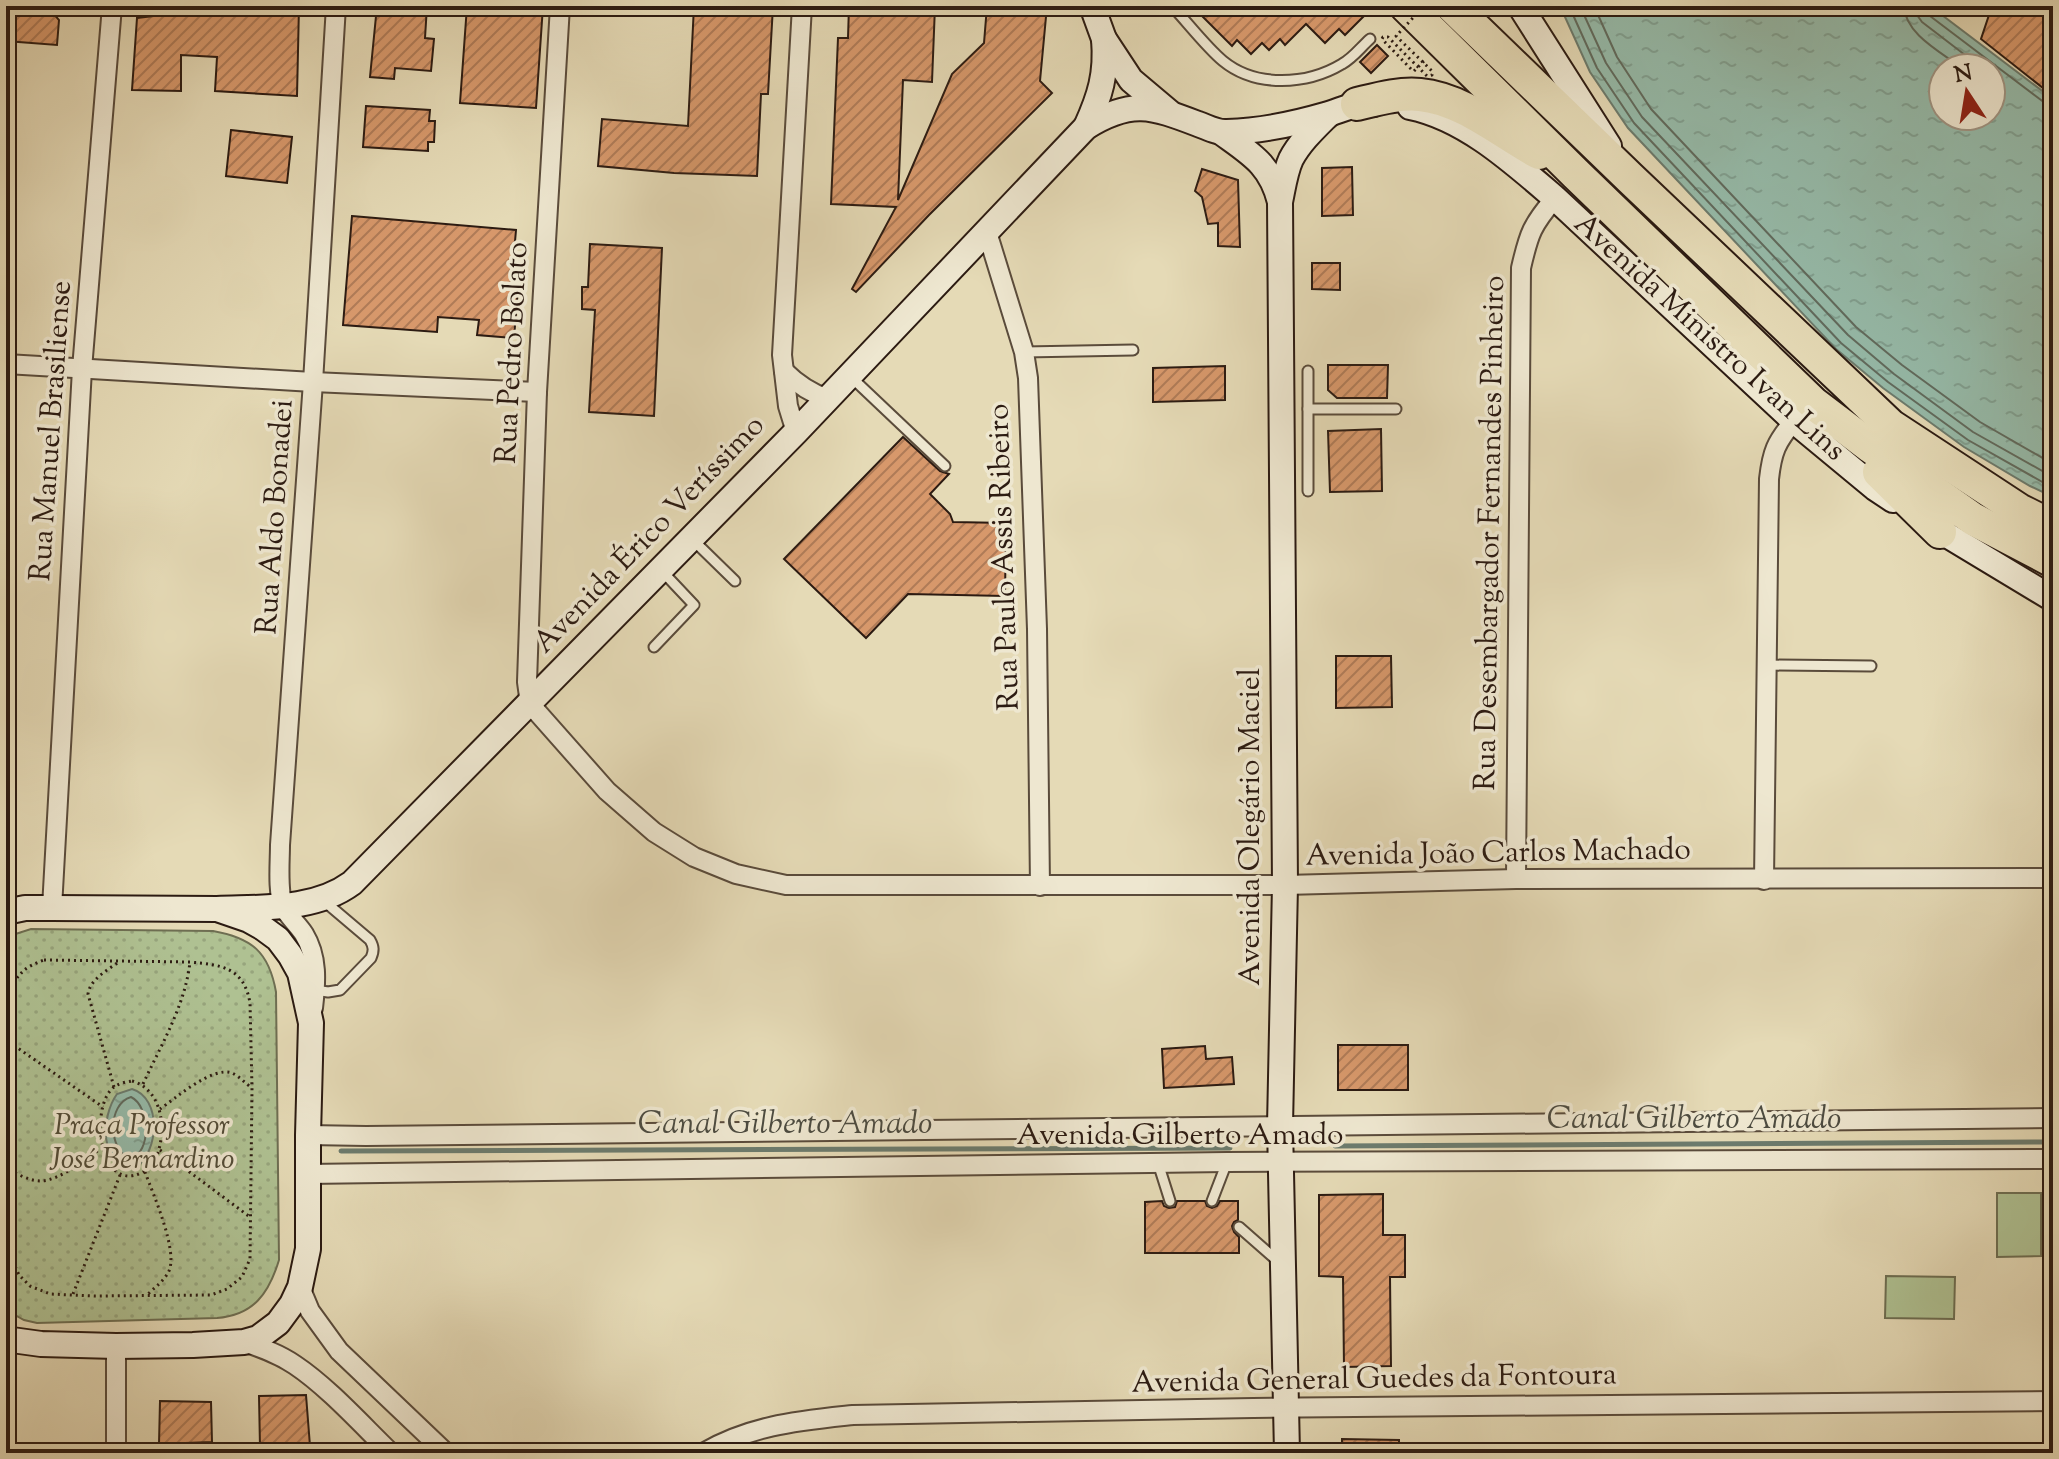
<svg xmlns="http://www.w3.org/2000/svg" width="2059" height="1459" viewBox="0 0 2059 1459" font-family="'Sorts Mill Goudy',serif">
  <defs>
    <pattern id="grass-dots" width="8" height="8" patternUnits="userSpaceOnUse" patternTransform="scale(2)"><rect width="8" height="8" fill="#afc192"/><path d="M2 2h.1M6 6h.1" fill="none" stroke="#97a57d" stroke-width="1.8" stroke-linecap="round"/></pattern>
    <pattern id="water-ripples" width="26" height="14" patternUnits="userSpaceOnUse" patternTransform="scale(2)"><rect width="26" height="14" fill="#96bbaa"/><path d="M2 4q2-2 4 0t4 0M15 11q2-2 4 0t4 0" fill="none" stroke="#81a091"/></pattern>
    <pattern id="building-hatch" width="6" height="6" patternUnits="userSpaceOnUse" patternTransform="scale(2)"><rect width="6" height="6" fill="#d7986b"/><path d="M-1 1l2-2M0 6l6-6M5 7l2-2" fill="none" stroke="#af7b57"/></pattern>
  </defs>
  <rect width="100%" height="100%" fill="#e5dab6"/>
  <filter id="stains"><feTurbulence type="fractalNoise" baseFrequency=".0025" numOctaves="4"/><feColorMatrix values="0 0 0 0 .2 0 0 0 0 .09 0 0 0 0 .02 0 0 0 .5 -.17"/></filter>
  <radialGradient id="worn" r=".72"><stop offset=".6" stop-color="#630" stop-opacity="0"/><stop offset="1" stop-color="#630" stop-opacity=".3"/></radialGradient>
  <path fill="url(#grass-dots)" stroke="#6e6e52" stroke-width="2" d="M31 929 213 931C252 938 269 952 276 992L279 1260C269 1293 254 1315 217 1318L37 1323 24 1320 6 1310V937Z"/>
  <g fill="#afc192" stroke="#6e6e52" stroke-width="2">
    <polygon points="1997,1193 2041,1193 2041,1256 1997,1257"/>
    <polygon points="1886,1276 1955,1277 1954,1319 1885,1318"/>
  </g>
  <g fill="url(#water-ripples)" stroke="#6c7b6d" stroke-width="2" fill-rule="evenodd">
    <path d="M1560 6H1930L2053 99V497L2030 486 1964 447 1883 388 1836 349 1628 128 1590 72ZM1943 68H1991V116H1943Z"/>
    <path d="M132 1089C162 1098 159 1152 136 1167 98 1168 101 1116 117 1094Z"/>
  </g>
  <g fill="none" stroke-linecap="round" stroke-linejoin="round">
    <g stroke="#616b5e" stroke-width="2">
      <polyline points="1569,6 1597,68 1634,123 1841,343 1888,382 1968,440 2053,488"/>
      <polyline points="1580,6 1606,63 1642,117 1848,335 1894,374 1973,432 2053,477"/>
      <polyline points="1594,6 1617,57 1651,109 1856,327 1902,365 1980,422 2053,464"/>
      <path d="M1904 6C1905 34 1941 52 1962 68"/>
      <polyline points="1916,6 1917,15 1922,22 1982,68"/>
      <polyline points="1926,6 1927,12 1930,16 2045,103 2053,105"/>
      <path d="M131 1097C150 1106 152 1153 130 1159 108 1150 107 1104 131 1097Z"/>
    </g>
    <g stroke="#6c7b6d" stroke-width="5">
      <polyline points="1335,1146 2053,1142"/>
      <polyline points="341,1151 1230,1148"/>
    </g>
  </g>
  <g fill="url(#building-hatch)" stroke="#2c1b12" stroke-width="2">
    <polygon points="6,6 48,7 59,20 57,45 6,41"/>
    <polygon points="187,6 299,6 297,96 215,91 217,57 181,55 181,91 132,90 137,18 186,12"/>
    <polygon points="377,6 427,6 425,38 434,39 431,71 395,68 394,79 370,77"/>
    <polygon points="467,6 543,6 536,108 460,103"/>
    <polygon points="694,6 773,6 768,94 761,94 757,176 674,173 598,166 602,119 688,126"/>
    <polygon points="849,6 935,6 932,82 903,80 898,200 952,74 984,43 987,6 1047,6 1040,81 1052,93 929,215 856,292 852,289 896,207 831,204 838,38 848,38"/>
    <polygon points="1192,6 1374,6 1345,35 1339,29 1325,43 1306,24 1285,45 1280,39 1269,50 1262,43 1251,54 1237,40 1232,46"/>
    <polygon points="1992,6 2053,6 2053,96 1981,39"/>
    <polygon points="1377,45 1388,56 1371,73 1360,62"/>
    <polygon points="366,106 430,110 429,121 435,121 434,142 428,142 428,151 363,147"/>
    <polygon points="231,130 292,137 287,183 226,176"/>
    <polygon points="1352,167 1353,215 1322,216 1322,168"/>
    <polygon points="1202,169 1238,180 1240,247 1218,246 1218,223 1208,224 1202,197 1195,191"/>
    <polygon points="352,216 516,230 512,276 519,276 514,338 477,335 479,320 438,317 437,332 343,325"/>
    <polygon points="590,244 662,248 654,416 589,412 595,310 582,309 582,287 588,287"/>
    <polygon points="1312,263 1340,263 1340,290 1312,289"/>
    <polygon points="1328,365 1388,365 1387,398 1337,398 1328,390"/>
    <polygon points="1225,366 1225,400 1153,402 1153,368"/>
    <polygon points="1381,429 1382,491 1330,492 1328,431"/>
    <polygon points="903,437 940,471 949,474 930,494 950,514 953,522 1006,523 1005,596 908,594 866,638 784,559"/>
    <polygon points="1336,656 1391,656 1392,707 1336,708"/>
    <rect x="1338" y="1045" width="70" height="45"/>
    <polygon points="1205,1046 1206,1059 1232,1057 1234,1084 1164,1088 1162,1049"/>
    <polygon points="1383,1194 1383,1235 1405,1235 1405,1277 1390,1277 1391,1366 1344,1367 1343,1277 1319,1276 1319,1195"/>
    <polygon points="1162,1201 1164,1206 1169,1208 1175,1207 1177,1201 1205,1201 1207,1206 1212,1208 1217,1206 1220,1201 1238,1201 1238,1220 1234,1222 1232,1226 1234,1232 1239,1237 1239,1253 1145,1253 1145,1202"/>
    <polygon points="306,1395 310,1446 260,1447 259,1396"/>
    <polygon points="160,1401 211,1402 212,1442 159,1444"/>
    <polygon points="1342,1439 1399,1440 1399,1453 1342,1453"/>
  </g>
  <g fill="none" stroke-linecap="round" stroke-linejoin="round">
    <g stroke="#5a4b3b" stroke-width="13">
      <g id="lane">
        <path d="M1172 6C1187 22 1207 48 1223 61 1256 88 1307 85 1342 64 1353 58 1361 47 1370 39"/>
        <polyline points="1024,352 1133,350"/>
        <polyline points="1308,371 1308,491"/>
        <polyline points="850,376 945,466"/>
        <polyline points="1308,409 1396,409"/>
        <polyline points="692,539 735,581"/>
        <polyline points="654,647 694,605 661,570"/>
        <polyline points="1766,665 1871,666"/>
        <path d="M315 990 328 992 340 990 371 958C374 951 374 947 370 940L324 901"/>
        <polyline points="1158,1163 1170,1201"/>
        <polyline points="1212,1201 1227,1162"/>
        <polyline points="1239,1227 1280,1263"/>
      </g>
    </g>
    <g stroke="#5a4b3b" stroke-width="22">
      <g id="street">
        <polyline points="560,6 537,392 527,682 530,704 607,791 654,832 694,857 736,874 786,885 1285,885 1516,879 2053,878"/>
        <polyline points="987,232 1024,352 1028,378 1037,629 1040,886"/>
        <polyline points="6,364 313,382 537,392"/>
        <path d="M784 371C797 384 810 393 828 399"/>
        <polyline points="796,432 788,406 782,355 802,6"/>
        <path d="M1516 879 1521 268C1529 233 1532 225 1555 198"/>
        <path d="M1764 880 1769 479C1772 452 1776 442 1794 421"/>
        <polyline points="52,908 82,369 112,6"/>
        <path d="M313 1008C316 982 318 957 304 934 298 925 289 917 284 908 277 893 280 862 280 845L313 382 336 6"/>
        <polyline points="308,1135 366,1136 2053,1118"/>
        <polyline points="307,1174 1227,1162 2053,1159"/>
        <polyline points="300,1287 310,1311 339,1351 446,1453"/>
        <path d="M244 1342C262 1348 279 1354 295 1365 328 1387 362 1425 391 1453"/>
        <polyline points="116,1346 116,1453"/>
        <path d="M703 1453C751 1425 798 1421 853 1415L1253 1408 2053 1401"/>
      </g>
    </g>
    <g stroke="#2c1b12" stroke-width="28">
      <g id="secondary">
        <polyline points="1092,6 1104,39 1131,80 1169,112"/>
        <polyline points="1520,6 1609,146"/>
        <path d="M1410 107C1465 118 1513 162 1555 198L1794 421 1875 488 1893 500"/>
        <path d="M1086 127C1100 96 1107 74 1104 39"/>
        <path d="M1222 133C1251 154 1271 165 1280 202"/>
        <polyline points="1927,523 2053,599"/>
        <path d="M217 909C262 907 314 911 352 883L796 432 1086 127C1131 99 1151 106 1198 124 1207 127 1217 133 1227 132 1260 131 1294 124 1325 115 1343 110 1353 103 1373 104"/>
        <polyline points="6,912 25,908 52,908 217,909 249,920 263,928 278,939 290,955 300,973 311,1023 308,1135 308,1249 300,1287 292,1304 278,1323 258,1338 244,1342 193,1345 116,1346 41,1344 12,1340 6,1337"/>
        <path d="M1287 1453 1280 1126 1285 885 1280 202C1283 188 1285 172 1291 159 1300 142 1315 128 1328 115"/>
      </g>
    </g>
    <g stroke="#2c1b12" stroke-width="36">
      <g id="highway">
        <polyline points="1406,6 1576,174 1813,403 1871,447 1973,519 2053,561"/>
        <polyline points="1452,6 1630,178 1891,426 2019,510 2053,527"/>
        <path d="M1357 104C1378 99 1399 93 1420 95 1463 99 1502 133 1539 153"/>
        <polyline points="1879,472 1940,532"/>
      </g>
    </g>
    <g stroke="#2c1b12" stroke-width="3" stroke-dasharray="2 4" stroke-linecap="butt">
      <polyline points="1414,71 1426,59"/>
      <path d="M44 960 190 962C221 965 244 967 250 1003L252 1088 250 1259 242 1277 227 1289 211 1295 94 1296 50 1294 30 1286 19 1275 11 1257 8 993C18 974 24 967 44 960Z"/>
      <polyline points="9,1042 103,1107"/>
      <path d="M132 1081C160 1089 166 1123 159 1149 157 1159 150 1169 141 1173 99 1193 89 1106 114 1087 119 1083 126 1082 132 1081Z"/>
      <path d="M143 1084C161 1045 185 1006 190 962"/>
      <path d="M114 1087 88 994C90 979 108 970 120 961"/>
      <path d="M160 1109C176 1098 212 1066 232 1073 239 1076 246 1084 252 1088"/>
      <polyline points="160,1150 250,1217"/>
      <path d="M10 1170C19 1175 30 1181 41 1181 61 1180 87 1158 103 1147"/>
      <path d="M145 1172C153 1194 178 1250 169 1271 165 1280 154 1288 147 1295"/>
      <polyline points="73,1294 120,1175"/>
    </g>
    <use href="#lane" stroke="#eee7d0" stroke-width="9"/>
    <use href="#street" stroke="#eee7d0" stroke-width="18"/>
    <use href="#secondary" stroke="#eee7d0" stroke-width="24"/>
    <use href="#highway" stroke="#e5dab6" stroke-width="32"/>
    <polyline stroke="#2c1b12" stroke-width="3" stroke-dasharray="2 4" stroke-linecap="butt" points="1411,69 1382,39 1383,37 1388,37 1427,76 1432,75 1432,71 1396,36 1424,6"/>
  </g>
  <g text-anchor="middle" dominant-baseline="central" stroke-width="7" stroke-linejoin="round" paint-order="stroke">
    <g font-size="30" fill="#2c1b12" stroke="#eee7d0">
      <text transform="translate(1709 338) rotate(42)">Avenida Ministro Ivan Lins</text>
      <text transform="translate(513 353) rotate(-87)">Rua Pedro Bolato</text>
      <text transform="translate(52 431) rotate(-86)">Rua Manuel Brasiliense</text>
      <text transform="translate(276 517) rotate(-86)">Rua Aldo Bonadei</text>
      <text transform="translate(1491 533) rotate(-89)">Rua Desembargador Fernandes Pinheiro</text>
      <text transform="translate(650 535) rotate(-46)">Avenida Érico Veríssimo</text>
      <text transform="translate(1005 557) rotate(-92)">Rua Paulo Assis Ribeiro</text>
      <text transform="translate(1251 827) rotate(-90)">Avenida Olegário Maciel</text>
      <text transform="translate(1498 854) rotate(-1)">Avenida João Carlos Machado</text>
      <text x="1180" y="1136">Avenida Gilberto Amado</text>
      <text transform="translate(1374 1380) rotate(-1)">Avenida General Guedes da Fontoura</text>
    </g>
    <g font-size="30" font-style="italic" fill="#534d38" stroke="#eee7d0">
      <text x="142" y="1126">Praça Professor<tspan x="142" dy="34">José Bernardino</tspan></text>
    </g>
    <g font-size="32" font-style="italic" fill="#4c4b40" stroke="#eee7d0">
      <text x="1694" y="1120">Canal Gilberto Amado</text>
      <text x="785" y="1125">Canal Gilberto Amado</text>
    </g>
  </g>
  <rect width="2059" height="1459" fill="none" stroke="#e5dab6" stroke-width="32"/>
  <rect x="8" y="8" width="2043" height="1443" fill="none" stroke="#2c1b12" stroke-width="4"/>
  <rect x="16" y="16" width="2027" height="1427" fill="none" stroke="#2c1b12" stroke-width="2"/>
  <g transform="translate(1967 92) rotate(348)"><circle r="38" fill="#eee7d0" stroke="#a09584" stroke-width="2"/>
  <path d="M0-6L14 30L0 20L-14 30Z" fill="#8f2418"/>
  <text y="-12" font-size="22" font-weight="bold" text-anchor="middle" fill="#2c1b12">N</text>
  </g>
  <rect width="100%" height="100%" filter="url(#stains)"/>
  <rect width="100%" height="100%" fill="url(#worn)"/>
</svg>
